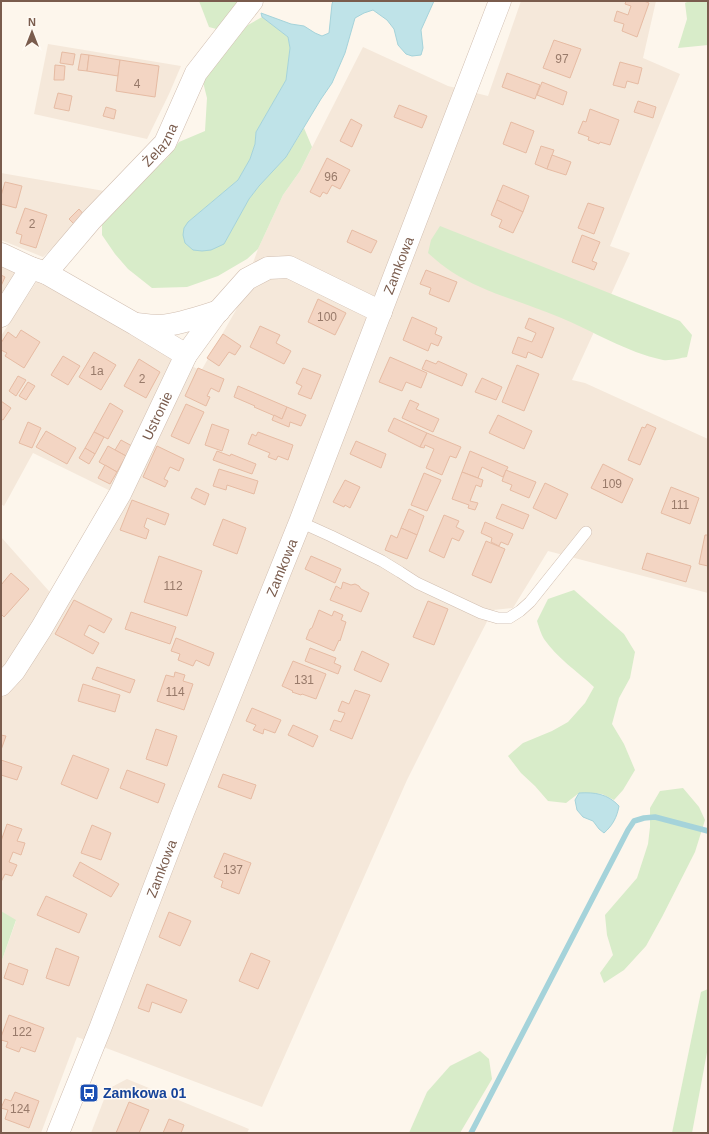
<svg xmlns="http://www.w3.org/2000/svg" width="709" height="1134" viewBox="0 0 709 1134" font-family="Arial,sans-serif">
  <rect width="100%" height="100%" fill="#fdf6ec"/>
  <g fill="#f5e8da">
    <polygon points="521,1 656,1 643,58 680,74 610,246 630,253 572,380 585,383 708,439 708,593 548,551 513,608 493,610 463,668 407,780 262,1107 77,1037 41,1133 1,1133 1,963 16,921 1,911 1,537 64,608 129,500 33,453 4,506 1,504 1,336 37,281 201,371 236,310 258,249 283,195 300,171 363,47 448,86 488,96"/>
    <polygon points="48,44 181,66 169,94 147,139 34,114"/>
    <polygon points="1,173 110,192 43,257 1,240"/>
    <polygon points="1,266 18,274 1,303"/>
    <polygon points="127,1079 249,1129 247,1133 91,1133 108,1089"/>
  </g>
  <g fill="#d8ecc9">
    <polygon points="199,1 243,1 220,30 209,27"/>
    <polygon points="689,1 708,1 708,45 678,48 687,19 685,3"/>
    <polygon points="262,17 288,37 290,48 286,80 256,132 255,144 250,159 238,180 188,222 224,244 249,199 259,186 286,157 304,128 312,147 300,171 283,195 258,249 247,259 218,276 187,287 152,288 128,269 115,254 102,235 102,225 109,213 168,157 179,142 205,131 207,98 202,78 219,53 248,25"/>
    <path d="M440 226 680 321 692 335 687 357C680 358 670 361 663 360 626 352 593 331 559 317 523 302 485 293 452 272 444 267 436 260 428 253L431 240Z"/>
    <path d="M574 590 624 634 635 652 630 678 619 698 612 724 624 744 635 770 623 790 614 800 602 794 588 793H579L566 803 548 801 535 786 521 773 508 756 523 743 552 731 568 722 585 703 594 687C577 671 557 658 544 639 541 634 539 627 537 621L548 599Z"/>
    <polygon points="683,788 699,807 705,820 695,852 662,917 646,946 624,970 604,983 600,973 613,955 607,935 605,915 637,878 648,844 650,827 650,808 660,791"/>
    <polygon points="1,911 16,920 1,963"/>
    <polygon points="708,989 708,1047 692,1133 672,1133 701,992"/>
    <polygon points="480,1051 489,1059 492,1079 460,1133 409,1133 427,1092 450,1066"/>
  </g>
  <g fill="#bfe3e8" stroke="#a5d3da">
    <polygon points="333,1 434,1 421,30 423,48 421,55 412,56 406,54 398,45 394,29 387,20 373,10 364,13 355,18 345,53 332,83 321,99 286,157 259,186 249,199 224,244 211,250 202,251 193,250 185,243 183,235 184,228 188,222 238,180 250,159 255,144 256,132 286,80 290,48 288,37 262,17 261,13 291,24 304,26 315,33 322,36 329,33 332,4"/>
    <path d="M579 793C595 792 608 794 619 806 617 817 613 825 604 833L599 829 593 821 583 817 577 810 575 800Z"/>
  </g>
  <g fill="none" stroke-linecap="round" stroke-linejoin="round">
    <polyline stroke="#a5d3da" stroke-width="5.5" points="471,1133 628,830 634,821 644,818 655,817 708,831"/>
  </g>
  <g fill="#f3d5c3" stroke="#e6bba3">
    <polygon points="626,1 644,1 649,3 637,37 622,31 624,24 614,21 617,11 628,15 631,6 625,4"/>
    <polygon points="554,40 581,49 570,78 543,68"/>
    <polygon points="62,52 75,54 73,65 60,63"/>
    <polygon points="81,54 89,55 87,71 78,70"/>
    <polygon points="89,55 120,60 118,76 87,71"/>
    <polygon points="120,60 159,66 155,97 116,91"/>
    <polygon points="620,62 642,68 638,84 627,81 625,88 613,85"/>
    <polygon points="55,65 65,66 64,80 54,80"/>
    <polygon points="507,73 540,85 535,99 502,87"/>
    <polygon points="542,82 567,92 563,105 537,95"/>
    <polygon points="58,93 72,96 69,111 54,108"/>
    <polygon points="638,101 656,107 653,118 634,112"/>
    <polygon points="399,105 427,116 422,128 394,117"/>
    <polygon points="106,107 116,110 114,119 103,116"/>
    <polygon points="590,109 619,120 610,145 600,142 599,144 588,140 589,137 578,133 583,121 586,122"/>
    <polygon points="351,119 362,125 352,147 340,141"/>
    <polygon points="511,122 534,131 526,153 503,144"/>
    <polygon points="541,146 554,150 547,169 535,164"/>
    <polygon points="552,155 571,162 566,175 547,169"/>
    <polygon points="327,158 350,170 340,189 332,185 327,194 323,192 320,197 310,192"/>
    <polygon points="5,182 22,186 16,208 1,204 1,196"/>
    <polygon points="503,185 529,196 523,212 497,200"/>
    <polygon points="497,200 523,212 513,233 499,227 502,220 491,215"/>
    <polygon points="588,203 604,208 594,234 578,228"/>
    <polygon points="25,208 47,215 36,248 20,243 22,235 16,233"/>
    <polygon points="79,209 85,216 75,225 69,219"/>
    <polygon points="352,230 377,241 371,253 347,242"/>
    <polygon points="582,235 600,242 592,261 597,263 594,270 572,262"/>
    <polygon points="426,270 457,282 449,302 429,294 431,288 420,284"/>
    <polygon points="1,275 5,277 1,286"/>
    <polygon points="318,299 346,313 335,335 308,322"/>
    <polygon points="412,317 437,328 435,334 442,337 438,346 431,343 428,351 403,340"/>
    <polygon points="529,318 554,328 542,358 528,352 526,358 512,353 518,337 532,342 536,333 525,328"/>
    <polygon points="260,326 280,335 276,343 291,351 284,364 250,347"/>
    <polygon points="21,330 40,342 24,368 5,356 7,353 1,350 1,343 8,332 16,338"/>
    <polygon points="223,334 241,346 235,355 229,352 219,366 207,358"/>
    <polygon points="94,352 116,365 101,390 79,377"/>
    <polygon points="63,356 80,366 68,385 51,375"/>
    <polygon points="390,357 427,373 421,388 406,382 402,391 379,382"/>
    <polygon points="139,359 160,372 146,398 124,386"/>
    <polygon points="426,360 436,364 438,361 467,374 462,386 422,369"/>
    <polygon points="517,365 539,374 524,411 502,402"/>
    <polygon points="198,368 224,379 219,392 211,388 207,396 210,397 206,406 185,396"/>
    <polygon points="303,368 321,375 311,399 298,394 302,386 296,383"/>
    <polygon points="18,376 26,380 16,396 9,391"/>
    <polygon points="482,378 502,387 496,400 475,392"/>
    <polygon points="28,382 35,386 26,400 19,396"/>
    <polygon points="238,386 287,407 282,419 254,407 255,406 234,397"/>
    <polygon points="410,400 419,404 416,409 439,419 433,432 402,418"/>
    <polygon points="1,401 11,408 3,420 1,419"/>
    <polygon points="110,403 123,411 108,439 94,432"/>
    <polygon points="186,404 204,412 189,444 171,436"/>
    <polygon points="287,407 306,415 301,426 290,422 289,427 272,420 274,415 282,419"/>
    <polygon points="498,415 532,431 524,449 489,433"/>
    <polygon points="394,418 427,433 420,447 388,431"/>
    <polygon points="28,422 41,428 32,448 19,443"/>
    <polygon points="212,424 229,430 222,451 205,445"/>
    <polygon points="647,424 656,428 640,465 628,460 642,427 645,428"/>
    <polygon points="46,431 76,448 67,464 36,447"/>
    <polygon points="94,432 104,437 95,454 85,448"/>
    <polygon points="258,432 293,445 288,460 278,456 276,460 268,457 270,453 248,444 252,434 256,436"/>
    <polygon points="427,433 461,447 456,458 450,456 442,475 426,468 434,449 425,445 424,448 420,447"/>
    <polygon points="121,440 132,446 126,456 115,450"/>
    <polygon points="356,441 386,454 381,468 350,454"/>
    <polygon points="108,446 126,456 117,472 99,462"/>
    <polygon points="157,446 184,459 179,471 170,467 164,479 168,481 165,487 143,477"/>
    <polygon points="85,448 95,454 89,464 79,458"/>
    <polygon points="217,451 230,456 231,454 256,464 252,474 213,460"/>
    <polygon points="470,451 508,467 503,477 482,467 478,478 462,472"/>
    <polygon points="603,464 633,479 622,503 591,488"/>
    <polygon points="105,465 117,472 110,484 98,478"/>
    <polygon points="219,469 258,481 254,494 227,485 226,490 213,486"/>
    <polygon points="506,470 536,482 529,498 510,490 512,485 502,481"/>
    <polygon points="462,472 483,480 481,487 476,485 470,501 478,503 475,510 468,508 469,505 452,499"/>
    <polygon points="424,473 441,480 427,511 411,505"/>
    <polygon points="345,480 360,487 350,508 345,505 344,507 333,502"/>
    <polygon points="545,483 568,494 556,519 533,508"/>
    <polygon points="671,487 699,498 690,524 661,513"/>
    <polygon points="196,488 209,494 205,505 191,498"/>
    <polygon points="132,500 169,514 165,525 147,518 144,527 149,530 146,539 120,530"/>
    <polygon points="502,504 529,515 523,529 496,518"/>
    <polygon points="409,509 424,516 417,535 401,528"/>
    <polygon points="444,515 459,521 456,527 464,531 459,541 452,538 444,558 429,551"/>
    <polygon points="223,519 246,528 237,554 213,545"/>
    <polygon points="485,522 513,534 508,545 501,542 499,546 491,542 492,538 481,533"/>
    <polygon points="401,528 417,535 407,559 385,550 391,535 397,538"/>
    <polygon points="705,535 708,535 708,566 699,564"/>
    <polygon points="486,541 505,549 491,583 472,575"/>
    <polygon points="647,553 691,566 686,582 642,569"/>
    <polygon points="159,556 202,571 187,616 144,602"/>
    <polygon points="311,556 341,569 335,583 305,569"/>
    <polygon points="11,573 29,589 4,617 1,614 1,585"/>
    <polygon points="343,582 351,585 355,584 359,586 361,589 369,593 361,612 330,600 336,586 341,589"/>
    <polygon points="74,600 112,619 104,633 89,625 84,635 99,643 93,654 55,634"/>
    <polygon points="428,601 448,609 434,645 413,637"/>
    <polygon points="319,610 332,616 334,611 343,615 341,620 346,622 340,641 339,640 334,651 306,639 310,629 312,628"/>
    <polygon points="131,612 176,627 170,644 125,629"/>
    <polygon points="176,638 214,653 209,666 196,660 193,666 178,660 180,654 171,651"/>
    <polygon points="310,648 336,658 334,663 341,666 338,674 305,661"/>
    <polygon points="362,651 389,664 381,682 354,670"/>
    <polygon points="293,661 326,674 316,699 302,694 301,695 292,692 293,691 282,686"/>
    <polygon points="97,667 135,680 130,693 92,679"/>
    <polygon points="175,672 185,675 183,681 193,684 184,710 157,701 166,675 174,677"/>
    <polygon points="83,684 120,695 115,712 78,701"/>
    <polygon points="355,690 370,695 352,739 330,730 334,720 341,722 345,713 338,711 342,701 349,704"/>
    <polygon points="252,708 281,720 275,733 264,729 263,734 253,730 256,725 246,721"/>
    <polygon points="293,725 318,736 313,747 288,735"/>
    <polygon points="156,729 177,736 167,766 146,759"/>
    <polygon points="1,735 6,736 1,750"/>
    <polygon points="73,755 109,769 97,799 61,784"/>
    <polygon points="1,760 22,767 17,780 1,775"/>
    <polygon points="127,770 165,784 158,803 120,788"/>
    <polygon points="223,774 256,785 251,799 218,787"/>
    <polygon points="7,824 22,829 17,841 25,843 21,855 13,852 9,862 17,865 12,876 5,874 1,882 1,841"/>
    <polygon points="92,825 111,833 101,860 81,853"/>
    <polygon points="224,853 251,863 239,894 221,887 223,881 214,877"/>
    <polygon points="80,862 119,884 111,897 73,876"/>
    <polygon points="46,896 87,914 79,933 37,915"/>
    <polygon points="169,912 191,921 180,946 159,937"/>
    <polygon points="56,948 79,957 69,986 46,978"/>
    <polygon points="251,953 270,961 258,989 239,981"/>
    <polygon points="9,963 28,970 23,985 4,978"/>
    <polygon points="147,984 187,1000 181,1013 152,1002 149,1012 138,1008"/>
    <polygon points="9,1015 44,1028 35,1052 21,1047 19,1052 6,1047 8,1042 1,1040 1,1037"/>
    <polygon points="15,1092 39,1101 29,1128 5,1119 8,1110 1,1108 5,1099 11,1101"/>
    <polygon points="129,1102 149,1110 139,1133 116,1133"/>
    <polygon points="169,1119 184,1125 181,1133 163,1133"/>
  </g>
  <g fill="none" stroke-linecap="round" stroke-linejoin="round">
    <g stroke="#d1beb0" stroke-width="12">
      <polyline id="service" points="300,522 331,536 382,561 400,572 417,583 481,613 498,618 509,618 520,611 530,602 586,532"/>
    </g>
    <g stroke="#d1beb0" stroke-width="23">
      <g id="minor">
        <polyline points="1,254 31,268 46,273 135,324 186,355"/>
        <path id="s1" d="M46 273 91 220 165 143 196 73 252 1"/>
        <polyline points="1,316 31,268"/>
        <path d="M136 324C144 325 153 326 161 326 181 324 200 317 219 311"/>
        <path id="s2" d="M1 685 14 671 41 629 120 494 186 355 215 315 247 279 268 268 289 267 381 312"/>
      </g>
    </g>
    <g stroke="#d1beb0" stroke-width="23">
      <g id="tertiary">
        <path id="s3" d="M58 1133 100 1029 182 815 300 522 500 1"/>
      </g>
    </g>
    <use href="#service" stroke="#fff" stroke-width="11"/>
    <use href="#minor" stroke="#fff" stroke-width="22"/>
    <use href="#tertiary" stroke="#fff" stroke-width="22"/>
  </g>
  <defs>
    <g id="bus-square" transform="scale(1)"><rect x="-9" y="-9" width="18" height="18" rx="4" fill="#1a4fb4" stroke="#fffaf3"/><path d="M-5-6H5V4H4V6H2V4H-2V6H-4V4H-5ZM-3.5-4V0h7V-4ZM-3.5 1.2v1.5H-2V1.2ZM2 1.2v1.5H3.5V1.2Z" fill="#fff"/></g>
  </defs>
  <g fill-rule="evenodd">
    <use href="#bus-square" x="89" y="1093"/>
  </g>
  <g text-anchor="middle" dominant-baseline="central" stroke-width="3" stroke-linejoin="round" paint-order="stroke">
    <g font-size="12" fill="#987a6a">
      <text x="562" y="59">97</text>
      <text x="137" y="84">4</text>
      <text x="331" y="177">96</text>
      <text x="32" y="224">2</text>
      <text x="327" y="317">100</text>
      <text x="97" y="371">1a</text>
      <text x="142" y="379">2</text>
      <text x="612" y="484">109</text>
      <text x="680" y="505">111</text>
      <text x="173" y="586">112</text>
      <text x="304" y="680">131</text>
      <text x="175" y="692">114</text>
      <text x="233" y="870">137</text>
      <text x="22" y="1032">122</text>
      <text x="20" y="1109">124</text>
    </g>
    <g font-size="14" fill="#7a5c4d" stroke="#fffaf3">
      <text stroke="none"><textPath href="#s1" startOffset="172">Żelazna</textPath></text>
      <text stroke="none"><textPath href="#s3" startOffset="932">Zamkowa</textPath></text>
      <text stroke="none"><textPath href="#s2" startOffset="312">Ustronie</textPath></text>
      <text stroke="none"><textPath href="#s3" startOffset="608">Zamkowa</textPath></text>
      <text stroke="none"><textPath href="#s3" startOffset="284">Zamkowa</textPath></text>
    </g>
    <g font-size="14" font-weight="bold" fill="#164399" stroke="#fffaf3" text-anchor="start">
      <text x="103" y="1093">Zamkowa 01</text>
    </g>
  </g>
  <rect width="709" height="1134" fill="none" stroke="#7a5c4d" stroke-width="4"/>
  <g transform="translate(32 32)" stroke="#fffaf3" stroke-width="3" paint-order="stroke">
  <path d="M0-3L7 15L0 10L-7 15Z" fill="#7a5c4d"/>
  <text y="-6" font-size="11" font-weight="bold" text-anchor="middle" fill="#7a5c4d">N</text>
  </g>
</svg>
